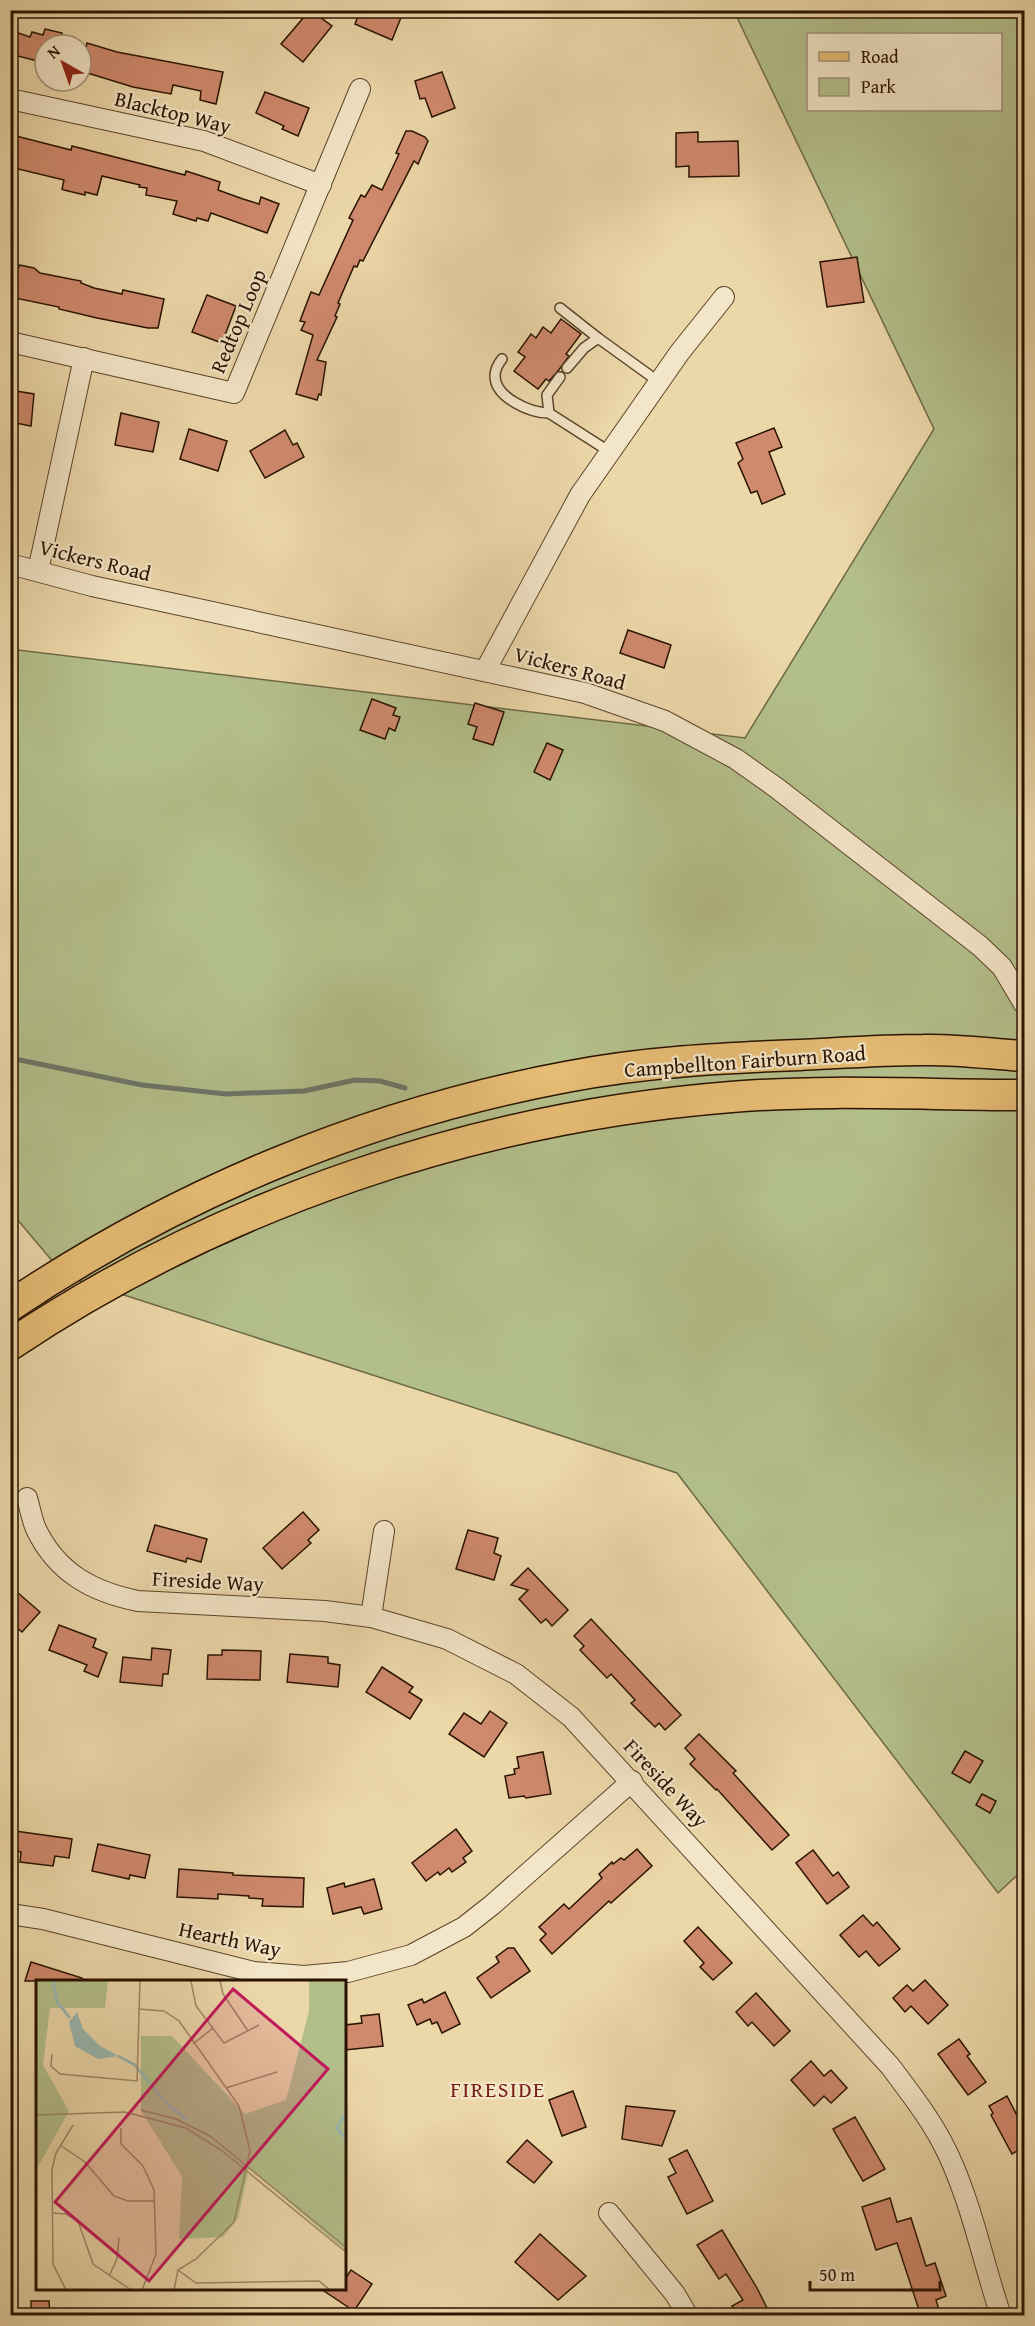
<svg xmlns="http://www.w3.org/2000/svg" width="1035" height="2326" viewBox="0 0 1035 2326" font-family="'Gentium Book Plus',serif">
  <rect width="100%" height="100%" fill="#ecd7a9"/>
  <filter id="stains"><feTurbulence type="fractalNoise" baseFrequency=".00333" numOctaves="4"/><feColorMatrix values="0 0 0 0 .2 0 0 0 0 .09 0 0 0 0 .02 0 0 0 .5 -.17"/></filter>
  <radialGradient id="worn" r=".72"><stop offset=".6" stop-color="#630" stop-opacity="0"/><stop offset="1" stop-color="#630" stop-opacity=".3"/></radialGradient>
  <path fill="#b3bf8b" stroke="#6e6946" stroke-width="1.5" fill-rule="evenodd" d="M734 11H1024V1869L998 1893 677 1473 65 1276 11 1212 10 649 745 738 934 429ZM808 34H1000V110H808Z"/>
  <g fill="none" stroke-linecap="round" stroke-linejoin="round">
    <polyline stroke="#6d766a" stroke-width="5" points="10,1058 142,1085 226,1094 304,1091 355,1080 380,1081 405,1088"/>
  </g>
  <g fill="#cf896d" stroke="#291300" stroke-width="1.5">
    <polygon points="310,10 332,26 303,62 281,44"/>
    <polygon points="360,10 404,10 392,40 355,24"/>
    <polygon points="45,29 62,33 59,45 45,45 45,63 10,54 10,30 30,37 32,32 43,35"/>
    <polygon points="87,43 117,52 223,72 216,104 200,100 201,91 173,85 171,94 133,87 81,71"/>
    <polygon points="442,72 455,108 432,117 425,98 420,99 415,81"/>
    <polygon points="265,92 309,108 298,136 282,129 284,126 256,113"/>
    <polygon points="406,131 412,131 425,137 428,141 425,148 418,164 414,161 363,261 360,260 357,267 354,266 338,303 340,304 335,316 337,317 317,360 326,362 321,395 319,394 317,400 296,394 313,335 301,330 305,322 300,321 311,292 319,295 353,220 349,218 361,195 365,197 372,185 382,190 399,154 396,153"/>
    <polygon points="698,132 698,142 738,141 739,176 689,177 689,166 676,167 676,133"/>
    <polygon points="16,136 71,150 72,146 185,175 186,171 220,182 218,190 243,199 259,204 261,197 279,204 267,233 211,213 208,221 197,218 196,221 176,215 173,214 177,201 146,195 147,188 139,187 140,185 102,176 97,195 85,192 85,195 64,190 62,189 64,180 10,167"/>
    <polygon points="857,257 864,302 827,307 820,262"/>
    <polygon points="10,265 19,267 19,265 34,268 40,273 81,281 81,283 94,288 122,294 123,290 164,299 158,328 148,328 97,318 59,309 59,307 10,297"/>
    <polygon points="207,295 236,306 222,343 192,332"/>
    <polygon points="561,319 581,334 566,354 569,356 558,371 549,381 546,379 538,389 514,371 525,357 518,352 531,334 536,338 543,327 551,333"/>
    <polygon points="10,390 34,394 31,426 10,422"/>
    <polygon points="121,413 159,422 153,452 115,445"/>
    <polygon points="774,428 782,447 769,452 785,494 762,504 757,491 751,493 738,463 743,459 736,443"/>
    <polygon points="189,429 227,441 218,471 180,459"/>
    <polygon points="285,430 293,445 297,443 304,457 265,478 250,451"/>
    <polygon points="628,630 671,645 664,668 620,653"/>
    <polygon points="372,699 396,708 393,715 400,717 395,731 389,728 385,739 360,730"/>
    <polygon points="475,703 504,712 493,745 473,739 477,727 468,724"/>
    <polygon points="547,743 563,750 550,780 534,772"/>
    <polygon points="303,1512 319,1530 308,1540 311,1543 282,1569 263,1548"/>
    <polygon points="155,1525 207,1539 201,1562 187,1558 186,1562 147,1551"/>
    <polygon points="468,1530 498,1538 494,1553 501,1556 494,1580 456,1569"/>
    <polygon points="528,1568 568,1610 552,1626 546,1619 541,1623 519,1599 528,1590 511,1585"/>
    <polygon points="10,1586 40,1612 22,1632 10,1622"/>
    <polygon points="591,1619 681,1715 665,1730 659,1723 655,1727 631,1703 635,1700 611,1674 607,1678 580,1650 584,1646 574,1636"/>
    <polygon points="59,1625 96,1639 93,1647 107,1653 98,1677 84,1671 87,1665 49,1650"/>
    <polygon points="152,1648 171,1650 168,1674 163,1674 162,1686 120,1682 123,1657 151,1660"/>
    <polygon points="222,1650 261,1651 260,1680 207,1679 208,1655 222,1655"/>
    <polygon points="290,1654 328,1657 328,1663 340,1665 338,1687 287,1682"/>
    <polygon points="382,1667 413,1687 409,1692 422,1700 410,1719 366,1692"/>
    <polygon points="490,1711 507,1723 484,1757 449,1734 464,1713 481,1724"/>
    <polygon points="699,1734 736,1771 733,1773 789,1835 772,1850 717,1789 716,1790 690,1764 695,1759 685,1748"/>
    <polygon points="965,1751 983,1761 970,1783 952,1773"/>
    <polygon points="543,1752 551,1794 526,1798 524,1796 509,1798 505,1776 515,1774 514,1769 519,1768 517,1757"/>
    <polygon points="982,1794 996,1801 990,1813 976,1805"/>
    <polygon points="456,1829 472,1851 463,1858 466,1862 452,1872 449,1868 440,1875 438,1872 426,1881 412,1863"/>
    <polygon points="15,1831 72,1839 69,1858 55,1856 53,1866 20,1862 21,1852 12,1850"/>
    <polygon points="98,1844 150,1855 145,1878 130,1875 129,1879 92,1871"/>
    <polygon points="637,1849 652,1866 611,1903 609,1901 552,1954 540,1940 546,1934 539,1927 564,1904 569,1909 602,1878 599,1874 612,1862 613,1864 621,1858 624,1860"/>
    <polygon points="813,1850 833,1876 838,1872 849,1887 827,1904 796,1863"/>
    <polygon points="179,1869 233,1873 233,1875 304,1878 303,1907 262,1906 263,1899 249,1898 249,1896 218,1894 218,1899 177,1897"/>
    <polygon points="374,1879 382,1909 364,1914 361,1907 333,1914 327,1888 344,1883 345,1887"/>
    <polygon points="863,1915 873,1926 877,1922 900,1949 879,1966 866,1951 859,1957 840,1935"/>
    <polygon points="698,1927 732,1963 713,1980 700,1967 704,1963 684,1941"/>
    <polygon points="508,1948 514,1948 530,1971 491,1998 477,1978 499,1962 496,1957"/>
    <polygon points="31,1962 82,1978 82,1981 25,1981"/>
    <polygon points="925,1980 948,2005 928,2024 911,2006 905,2012 893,1998 907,1985 913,1991"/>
    <polygon points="445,1992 460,2024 442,2033 437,2022 432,2024 430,2019 417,2025 408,2005 422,1999 424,2003"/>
    <polygon points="756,1993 790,2031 774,2046 752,2022 748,2026 736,2012"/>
    <polygon points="379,2014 383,2046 345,2050 345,2025 362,2023 361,2016"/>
    <polygon points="959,2039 970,2054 967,2056 986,2082 968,2095 938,2054"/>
    <polygon points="811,2061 824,2076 831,2070 847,2088 831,2103 824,2096 814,2106 791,2080"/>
    <polygon points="573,2091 586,2127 562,2136 549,2100"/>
    <polygon points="1007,2096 1024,2129 1024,2147 1012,2154 991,2115 993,2113 989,2106"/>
    <polygon points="626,2106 675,2111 662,2146 622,2139"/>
    <polygon points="855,2117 885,2169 863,2181 833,2129"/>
    <polygon points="527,2140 552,2162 534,2183 507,2162"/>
    <polygon points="687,2150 713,2201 687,2214 668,2177 676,2173 669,2159"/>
    <polygon points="890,2198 897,2222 911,2218 926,2266 935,2263 946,2296 936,2300 941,2316 921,2316 897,2243 876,2250 862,2207"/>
    <polygon points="722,2230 757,2288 771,2316 738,2316 732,2306 743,2300 726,2274 719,2279 697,2245"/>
    <polygon points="540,2234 586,2276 558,2300 515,2262"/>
    <polygon points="351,2270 372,2284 354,2311 321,2289 345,2289 345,2279"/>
    <polygon points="31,2301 49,2301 50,2316 31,2316"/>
  </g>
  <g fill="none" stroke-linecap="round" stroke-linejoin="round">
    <g stroke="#5a442a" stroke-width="12">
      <g id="lane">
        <polyline points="560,308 598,338"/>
        <path d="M502 359C498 364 495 369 495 376 495 398 531 413 549 413"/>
        <polyline points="567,368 584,348 598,338 659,382"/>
        <polyline points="560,377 547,395 549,413 610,452"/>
      </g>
    </g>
    <g stroke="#5a442a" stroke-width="22">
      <g id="street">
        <polyline points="10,99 204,141 321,185"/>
        <polyline points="10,342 234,393 360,89"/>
        <polyline points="10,564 92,586 585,693 665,721 736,759 778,789 980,946 1002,967 1024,1004"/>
        <polyline points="38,571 84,358"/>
        <polyline points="485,671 580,495 680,352 724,297"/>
        <path d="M27 1498C30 1508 32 1520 36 1529 57 1573 93 1592 138 1601L325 1611 371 1617 447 1639 516 1674 571 1717 890 2066C911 2094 933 2122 948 2154 972 2205 983 2262 1001 2316"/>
        <polyline points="371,1617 384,1531"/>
        <polyline points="10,1914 43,1919 254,1972 304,1976 348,1972 411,1955 464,1927 492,1905 632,1781"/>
        <polyline points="609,2213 675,2294 688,2316"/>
      </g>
    </g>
    <g stroke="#291300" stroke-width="33">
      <g id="primary">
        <path d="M10 1306C178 1193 368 1114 566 1077 643 1062 721 1058 800 1055 841 1053 882 1050 923 1050 957 1049 991 1054 1024 1056"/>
        <path d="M10 1345C222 1203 477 1117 731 1097 829 1089 926 1095 1024 1095"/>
      </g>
    </g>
    <use href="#lane" stroke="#f3e5c7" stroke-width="9"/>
    <use href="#street" stroke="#f3e5c7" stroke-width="20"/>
    <use href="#primary" stroke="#e6bc74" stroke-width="30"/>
  </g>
  <g text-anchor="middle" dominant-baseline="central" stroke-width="4.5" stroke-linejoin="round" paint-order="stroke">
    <g font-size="21" fill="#291300" stroke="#f3e5c7">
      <text transform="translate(173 112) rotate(14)">Blacktop Way</text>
      <text transform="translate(238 321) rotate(-67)">Redtop Loop</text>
      <text transform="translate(95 560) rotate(14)">Vickers Road</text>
      <text transform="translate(570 668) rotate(15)">Vickers Road</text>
      <text transform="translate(745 1061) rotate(-4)">Campbellton Fairburn Road</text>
      <text transform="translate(208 1581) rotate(3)">Fireside Way</text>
      <text transform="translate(666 1783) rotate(47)">Fireside Way</text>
      <text transform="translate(230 1939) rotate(12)">Hearth Way</text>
    </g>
    <g font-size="22" letter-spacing="1.5" fill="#7a1f14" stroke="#f3e5c7">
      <text x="498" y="2089">FIRESIDE</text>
    </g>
  </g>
  <g transform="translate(36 1980)">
    <rect width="310" height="310" fill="#ecd7a9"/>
    <path d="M0 1H72L69 28H14L7 85 33 131 0 190ZM273 1H310V271L213 188 202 238 187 257 143 259 146 196 105 131V56H136L209 134 250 120 273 31Z" fill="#b3bf8b"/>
    <path d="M41 32 47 49 63 65 82 76 62 79 39 66 33 42Z" fill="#9ab8b0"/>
    <path fill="none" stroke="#9ab8b0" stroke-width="3" d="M17 1 21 22 34 38M82 76 99 85 129 122 151 140M311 131 301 148 311 160"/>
    <path fill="none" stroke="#9e8965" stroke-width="1.5" d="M155 1 160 26 188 63 223 45M184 1 187 14 212 51M102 29 128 31 143 41 203 126 214 171 198 242 160 279 142 290 138 310M157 64 177 48M16 74 15 86 24 94 101 101 104 1M190 108 241 92M105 130 140 139 174 156 311 268M0 135 89 132 150 148 185 170 311 273M85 148V164L107 186 118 210 120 274 106 310M24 165 49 182 78 216 92 221H118M16 233 30 234 42 241 57 284 95 310M142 290 160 303 283 301 294 310M73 296 81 279 83 258M30 310 17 284 16 189 20 173 37 145"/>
    <path fill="#c2185b" fill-opacity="0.15" stroke="#c2185b" stroke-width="3" d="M197 9 292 89 113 301 19 222Z"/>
    <rect width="310" height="310" fill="none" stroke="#291300" stroke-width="3"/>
  </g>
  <rect width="1035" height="2326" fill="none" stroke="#ecd7a9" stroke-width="36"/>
  <rect x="12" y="12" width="1011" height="2302" fill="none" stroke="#291300" stroke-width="3"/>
  <rect x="18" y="18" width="999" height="2290" fill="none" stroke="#291300" stroke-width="1.5"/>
  <rect x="807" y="33" width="195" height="78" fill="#f3e5c7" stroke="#a29177" stroke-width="1.5"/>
  <rect x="819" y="52" width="30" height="9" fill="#e6bc74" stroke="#a29177" stroke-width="1.5"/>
  <text x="861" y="63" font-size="18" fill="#291300">Road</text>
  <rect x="819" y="78" width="30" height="18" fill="#b3bf8b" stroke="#a29177" stroke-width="1.5"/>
  <text x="861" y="93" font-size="18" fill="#291300">Park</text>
  <g transform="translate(63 63) rotate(320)"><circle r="28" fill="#f3e5c7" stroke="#a29177" stroke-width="1.5"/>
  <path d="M0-4.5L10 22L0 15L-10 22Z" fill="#8f2418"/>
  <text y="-9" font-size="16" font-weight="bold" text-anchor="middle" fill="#291300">N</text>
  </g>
  <path d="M810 2281v9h130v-9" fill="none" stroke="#291300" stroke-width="3"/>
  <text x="819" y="2281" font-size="18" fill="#291300" stroke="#f3e5c7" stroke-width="4.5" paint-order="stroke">50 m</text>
  <rect width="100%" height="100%" filter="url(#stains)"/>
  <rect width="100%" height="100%" fill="url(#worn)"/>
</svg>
